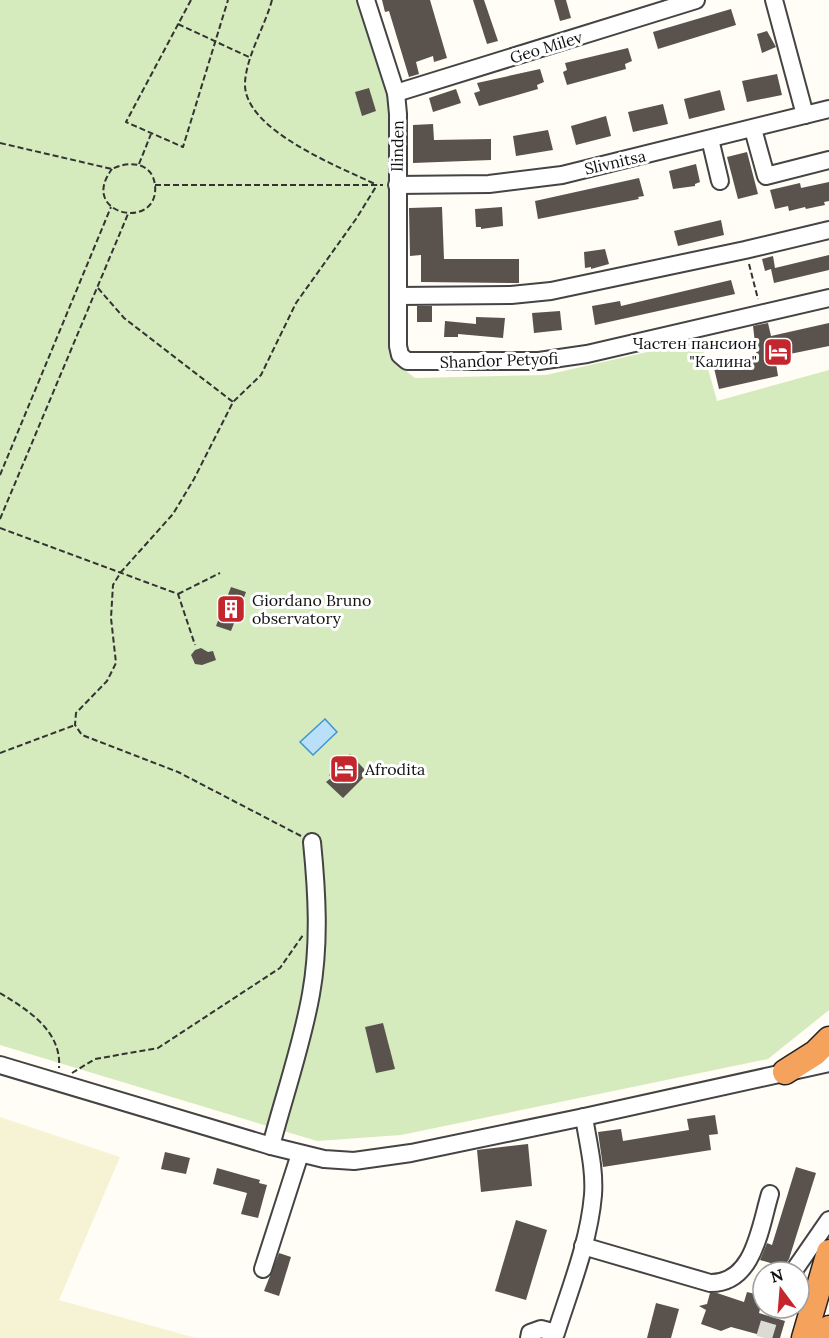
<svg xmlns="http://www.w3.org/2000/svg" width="829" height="1338" viewBox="0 0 829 1338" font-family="Lora,serif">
  <rect width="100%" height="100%" fill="#fffdf5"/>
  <polygon fill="#f6f3d4" points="0,1117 120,1157 59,1300 196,1338 0,1338"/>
  <polygon fill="#d5ebbd" points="0,0 362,0 388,98 391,127 391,345 396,363 415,378 546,375 700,340 717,401 829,370 829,1010 768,1059 401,1135 317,1141 0,1045"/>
  <polygon fill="#b9e0f7" stroke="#3f96cf" stroke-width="1.5" points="325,719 337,732 313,755 300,742"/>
  <g fill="#5a524d">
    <polygon points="382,0 430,0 447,58 434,62 433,56 416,62 419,74 409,77 389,11 385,12"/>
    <polygon points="473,0 484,0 498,41 487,44"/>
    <polygon points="554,0 566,0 571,18 560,21"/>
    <polygon points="731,9 736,25 658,49 653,32"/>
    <polygon points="767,31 776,47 762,53 757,34"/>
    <polygon points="628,48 632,61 625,64 626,69 567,85 563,72 567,70 565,63"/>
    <polygon points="540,69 544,82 537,85 538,89 479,106 474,93 480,91 477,83"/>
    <polygon points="777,74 782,95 747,102 742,81"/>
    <polygon points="369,88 376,111 362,116 355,92"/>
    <polygon points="456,89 461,103 433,112 429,98"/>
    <polygon points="720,90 725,110 689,119 684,99"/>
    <polygon points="663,104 668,124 633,132 628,112"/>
    <polygon points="606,116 611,136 576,145 571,126"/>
    <polygon points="433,124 434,140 491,139 491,160 413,163 413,125"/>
    <polygon points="548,130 553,150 516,156 513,136"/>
    <polygon points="747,152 758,194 738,199 727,157"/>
    <polygon points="696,164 700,182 695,184 695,186 673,189 669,171"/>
    <polygon points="639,178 644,196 638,197 639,199 538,219 535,201"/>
    <polygon points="829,182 829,201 824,202 825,205 806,209 805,207 789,211 788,206 775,209 770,190 800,183 801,188"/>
    <polygon points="442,207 444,259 519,259 519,283 421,282 421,255 410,256 409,208"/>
    <polygon points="502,207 503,226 481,229 481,227 476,227 475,209"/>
    <polygon points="721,220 724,235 678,246 674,231"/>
    <polygon points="605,249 609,264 591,269 591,267 585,268 584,252"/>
    <polygon points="829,255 829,270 774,283 771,269 765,271 762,259 773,256 775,268"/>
    <polygon points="731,280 735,294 595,325 592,306 620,301 621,306"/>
    <rect x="417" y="306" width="15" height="16"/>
    <polygon points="560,311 562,330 534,333 532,313"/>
    <polygon points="476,317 505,318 503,338 458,334 458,337 444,337 445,321 476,324"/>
    <polygon points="768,323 771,336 829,323 829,346 775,357 778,376 719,389 714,368 757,359 753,326"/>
    <polygon points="231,587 246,592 231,631 216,626"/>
    <polygon points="201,648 208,652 213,651 216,660 202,665 195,664 191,655 195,650"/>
    <polygon points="350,754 368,773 343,798 326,782 331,778 329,775"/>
    <polygon points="383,1023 395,1069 376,1073 365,1027"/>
    <polygon points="715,1115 718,1134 709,1135 711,1150 603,1167 598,1132 621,1129 623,1141 689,1130 687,1119"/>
    <polygon points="528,1144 532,1186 481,1192 477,1150"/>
    <polygon points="165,1152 190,1158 186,1174 161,1169"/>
    <polygon points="796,1167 816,1173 789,1259 784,1267 760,1260 767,1243 772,1245"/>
    <polygon points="217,1168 260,1180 259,1183 267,1185 258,1218 241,1214 247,1193 213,1184"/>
    <polygon points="516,1220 547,1230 526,1300 495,1291"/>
    <polygon points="279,1253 291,1257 279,1296 264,1291"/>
    <polygon points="747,1292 763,1296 759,1313 785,1321 780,1338 771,1338 731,1327 721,1331 701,1324 706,1310 699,1306 707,1304 710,1293 717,1293 744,1302"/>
    <polygon points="656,1303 679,1309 671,1338 647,1338"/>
  </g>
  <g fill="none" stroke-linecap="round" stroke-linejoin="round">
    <polyline stroke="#dbdad3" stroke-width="16" stroke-dasharray="16 8" stroke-linecap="butt" points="764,1338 773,1308"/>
    <g stroke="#444" stroke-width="20">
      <g id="minor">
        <polyline points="366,0 396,93 398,114 398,346 400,355 407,361 539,361 587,354 829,298"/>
        <polyline points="774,0 805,115"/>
        <polyline points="396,93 696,0"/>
        <polyline points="753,129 766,176 829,160"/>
        <polyline points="710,139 720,181"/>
        <polyline points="397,185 489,184 562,175 829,109"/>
        <polyline points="398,296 511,295 551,291 745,250 829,230"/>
        <polyline points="0,1065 271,1146 324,1159 354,1161 411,1153 584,1117 829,1063"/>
        <path d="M271 1146C284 1096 302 1045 311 994 320 944 317 892 312 842"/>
        <path d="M583 1246 710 1283C754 1284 760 1227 770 1194"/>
        <polyline points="263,1269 300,1154"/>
        <polyline points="793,1272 829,1220"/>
        <path d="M529 1338 530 1333 541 1329 556 1333C570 1289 589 1242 593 1195 595 1169 588 1143 584 1117"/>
      </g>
    </g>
    <g stroke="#222" stroke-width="27">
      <g id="highway">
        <polyline points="785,1072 815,1053 829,1039"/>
        <polyline points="804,1338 829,1252"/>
        <polyline points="826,1338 829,1328"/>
      </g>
    </g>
    <g stroke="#333" stroke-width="2" stroke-dasharray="6 3" stroke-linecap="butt">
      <polyline points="191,0 126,122 183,147 228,0"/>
      <path d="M272 0C265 26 246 57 245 83 243 130 340 167 377 185"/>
      <polyline points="178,24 251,58"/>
      <path d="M0 143 112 169C128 161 152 161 155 185 160 232 77 215 112 169"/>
      <polyline points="139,164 151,134"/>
      <polyline points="155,185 383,185"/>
      <polyline points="749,264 758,299"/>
      <polyline points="98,288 124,318 233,402"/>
      <polyline points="0,475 111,207"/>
      <polyline points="0,519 128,214"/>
      <polyline points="0,528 178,594 195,645"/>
      <polyline points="178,594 220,573"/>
      <polyline points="0,753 75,725"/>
      <polyline points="301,836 178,772 82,735 75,725 76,713 107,681 116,663 111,618 113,585 121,572 173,514 194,479 233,402 261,375 296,303 356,219 377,185"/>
      <path d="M0 993C28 1010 62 1031 59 1068"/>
      <polyline points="72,1073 95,1059 158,1048 280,968 303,935"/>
    </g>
    <use href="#minor" stroke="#fff" stroke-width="16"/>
    <use href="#highway" stroke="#f5a25d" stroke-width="24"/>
  </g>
  <defs>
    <g id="hotel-square" transform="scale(1.5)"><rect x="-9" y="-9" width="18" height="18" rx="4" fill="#c4262e" stroke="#fff"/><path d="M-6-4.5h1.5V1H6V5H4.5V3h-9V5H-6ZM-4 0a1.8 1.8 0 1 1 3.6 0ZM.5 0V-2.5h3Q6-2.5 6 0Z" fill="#fff"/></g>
    <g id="building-square" transform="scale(1.5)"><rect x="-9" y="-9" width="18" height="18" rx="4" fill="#c4262e" stroke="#fff"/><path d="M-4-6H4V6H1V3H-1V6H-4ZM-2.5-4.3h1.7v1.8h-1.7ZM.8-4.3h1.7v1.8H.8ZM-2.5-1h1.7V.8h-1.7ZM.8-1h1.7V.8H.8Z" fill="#fff"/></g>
  </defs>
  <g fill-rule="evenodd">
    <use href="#hotel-square" x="778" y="352"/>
    <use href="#building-square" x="231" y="609"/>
    <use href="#hotel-square" x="344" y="769"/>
  </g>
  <g text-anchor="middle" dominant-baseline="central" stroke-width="6" stroke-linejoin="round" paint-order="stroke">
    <g font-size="16" fill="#111" stroke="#fff">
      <text transform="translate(546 47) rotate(-17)">Geo Milev</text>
      <text transform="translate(397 146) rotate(-89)">Ilinden</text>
      <text transform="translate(615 162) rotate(-13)">Slivnitsa</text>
      <text transform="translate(499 360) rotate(-2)">Shandor Petyofi</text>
    </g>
    <g font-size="16" fill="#111" stroke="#fff" text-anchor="start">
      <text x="757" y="343" text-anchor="end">Частен пансион<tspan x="757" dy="18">"Калина"</tspan></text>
      <text x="252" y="600">Giordano Bruno<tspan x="252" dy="18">observatory</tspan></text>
      <text x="365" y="769">Afrodita</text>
    </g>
  </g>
  <g transform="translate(781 1290) rotate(344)"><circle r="28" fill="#ffffff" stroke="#a0a0a0" stroke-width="1.5"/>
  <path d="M0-4.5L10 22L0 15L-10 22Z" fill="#c4262e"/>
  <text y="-9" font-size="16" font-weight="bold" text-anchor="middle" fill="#111111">N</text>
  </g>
</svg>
